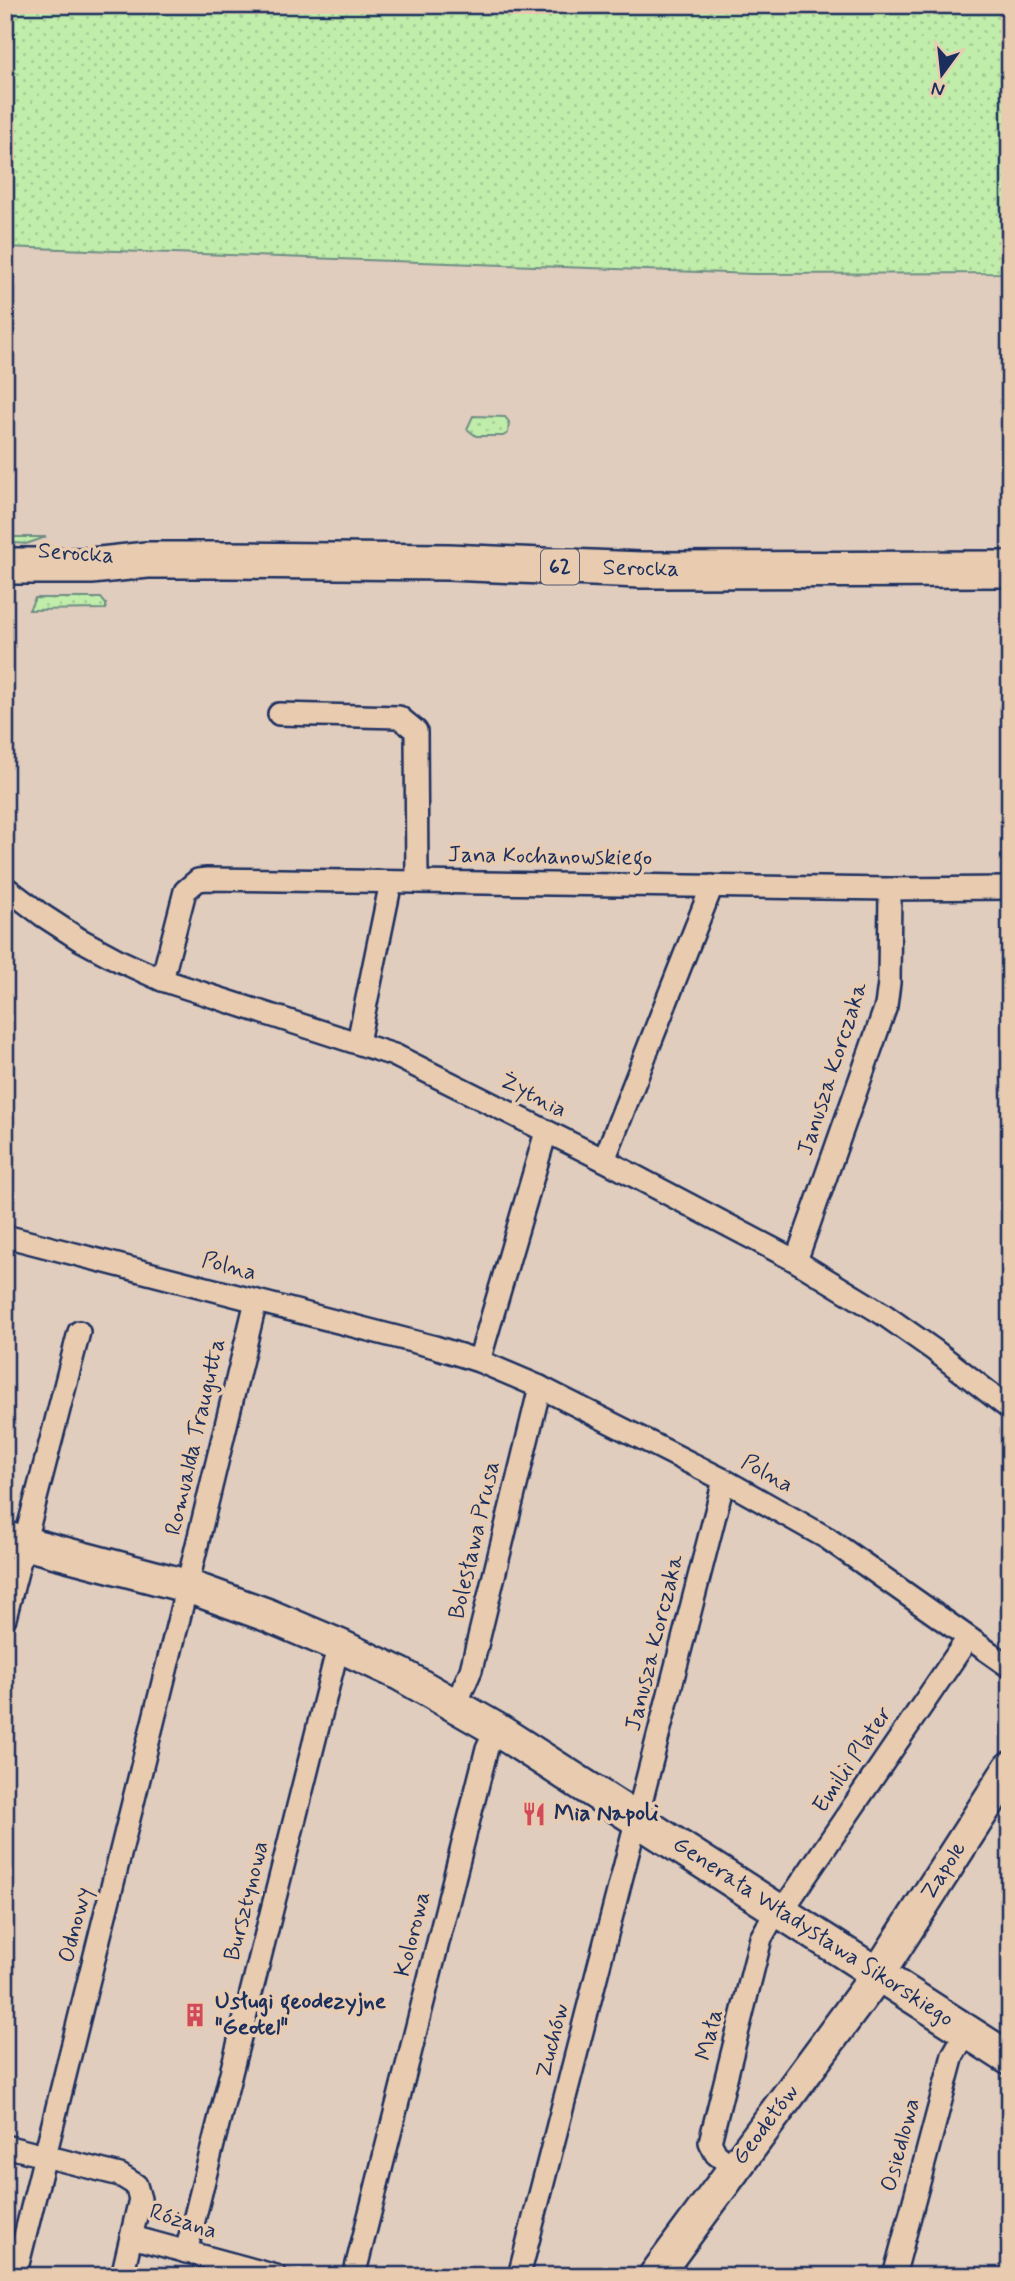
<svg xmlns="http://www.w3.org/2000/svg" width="1015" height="2281" viewBox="0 0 1015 2281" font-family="Mynerve,sans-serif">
  <defs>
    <pattern id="green-dots" width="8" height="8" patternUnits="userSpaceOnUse" patternTransform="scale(1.75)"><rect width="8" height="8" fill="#c0edaa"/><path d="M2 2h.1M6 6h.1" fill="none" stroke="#a4cc95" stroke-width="1.8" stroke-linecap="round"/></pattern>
  </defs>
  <rect width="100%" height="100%" fill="#e1cdbe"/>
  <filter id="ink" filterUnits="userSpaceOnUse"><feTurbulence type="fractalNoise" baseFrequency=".0143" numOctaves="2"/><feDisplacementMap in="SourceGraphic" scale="14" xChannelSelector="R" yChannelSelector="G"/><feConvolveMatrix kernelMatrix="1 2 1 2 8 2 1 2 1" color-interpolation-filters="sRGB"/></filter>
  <g filter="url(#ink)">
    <g fill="url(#green-dots)" stroke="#6e8e84" stroke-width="2">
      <polygon points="5,5 993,5 1010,31 1010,273 753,274 5,247"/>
      <polygon points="473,416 505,417 509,422 508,433 503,436 476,436 467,429"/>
      <polygon points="5,537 46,537 26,544 5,542"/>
      <polygon points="35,598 101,598 106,604 106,609 29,610"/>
    </g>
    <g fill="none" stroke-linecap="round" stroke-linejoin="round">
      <g stroke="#1b2f5e" stroke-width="26">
        <g id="street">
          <polyline points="279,714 399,717 416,731 417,882"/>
          <polyline points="5,887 42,915 79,939 120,961 162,980 394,1055 604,1160 796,1261 883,1314 934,1350 1010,1409"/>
          <polyline points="162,980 185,891 198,880 207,879 890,889 1010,888"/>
          <polyline points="358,1042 391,882"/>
          <polyline points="604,1160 712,886"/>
          <polyline points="5,1236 435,1347 479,1361 540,1387 724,1480 827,1538 1010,1667"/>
          <polyline points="796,1261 886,1006 889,983 890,889"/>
          <polyline points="479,1361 546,1132"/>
          <polyline points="5,1618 79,1332"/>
          <polyline points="456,1704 471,1670 540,1387"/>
          <polyline points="782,1911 968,1638"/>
          <polyline points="5,2146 120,2175 136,2185 140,2199 122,2276"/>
          <polyline points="734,2168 716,2154 710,2142 761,1938 778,1908"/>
          <polyline points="132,2237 276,2276"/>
          <polyline points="186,2252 334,1663 340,1646"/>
          <polyline points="15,2276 187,1586 256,1301"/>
          <polyline points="354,2276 487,1748 496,1729"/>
          <polyline points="519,2276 724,1480"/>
          <polyline points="894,2276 953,2055 966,2032"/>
        </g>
      </g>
      <g stroke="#1b2f5e" stroke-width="37">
        <g id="secondary">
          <polyline points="5,1538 187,1586 267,1615 340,1646 400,1674 496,1729 1010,2059"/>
          <polyline points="655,2276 878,1974 1010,1768"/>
        </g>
      </g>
      <g stroke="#1b2f5e" stroke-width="40">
        <polyline id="primary" points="5,566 91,566 147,560 223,560 448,562 641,570 1010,569"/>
      </g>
      <use href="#street" stroke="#e9ccb0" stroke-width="21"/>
      <use href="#secondary" stroke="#e9ccb0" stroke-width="32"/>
      <use href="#primary" stroke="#e9ccb0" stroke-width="35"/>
    </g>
  </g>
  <defs>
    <g id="restaurant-bare" transform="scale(1.89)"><path d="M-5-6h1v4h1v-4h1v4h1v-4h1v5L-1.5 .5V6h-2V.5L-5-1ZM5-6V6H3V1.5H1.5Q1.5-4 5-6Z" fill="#d1495b" stroke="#e9ccb0" stroke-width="2.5" paint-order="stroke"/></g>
    <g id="building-bare" transform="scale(1.89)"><path d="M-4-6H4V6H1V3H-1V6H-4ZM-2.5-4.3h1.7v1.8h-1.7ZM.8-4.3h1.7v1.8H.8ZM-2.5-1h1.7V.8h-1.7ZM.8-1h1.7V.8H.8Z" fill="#d1495b" stroke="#e9ccb0" stroke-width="2.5" paint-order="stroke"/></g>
  </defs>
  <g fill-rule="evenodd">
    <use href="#restaurant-bare" x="534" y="1814"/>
    <use href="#building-bare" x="195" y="2015"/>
  </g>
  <g text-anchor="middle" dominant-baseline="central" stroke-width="7" stroke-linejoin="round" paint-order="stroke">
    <rect fill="#e9ccb0" stroke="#595e77" stroke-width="2" x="541" y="549.5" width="38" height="35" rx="5"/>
    <g font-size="21" font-weight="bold" fill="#1b2f5e">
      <text x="560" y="567">62</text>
    </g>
    <g font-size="23" fill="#1b2f5e" stroke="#e9ccb0">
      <text transform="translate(76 554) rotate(4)">Serocka</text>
      <text transform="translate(641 569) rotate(1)">Serocka</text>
      <text transform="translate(550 857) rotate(1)">Jana Kochanowskiego</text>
      <text transform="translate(833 1069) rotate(-72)">Janusza Korczaka</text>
      <text transform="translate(533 1096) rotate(27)">Żytnia</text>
      <text transform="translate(229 1267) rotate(15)">Polna</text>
      <text transform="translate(196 1437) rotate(-77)">Romualda Traugutta</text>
      <text transform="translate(767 1474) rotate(29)">Polna</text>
      <text transform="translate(475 1540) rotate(-77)">Bolesława Prusa</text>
      <text transform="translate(655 1643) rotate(-76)">Janusza Korczaka</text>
      <text transform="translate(853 1760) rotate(-56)">Emilii Plater</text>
      <text transform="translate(944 1871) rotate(-58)">Zapole</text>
      <text transform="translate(247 1901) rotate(-76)">Bursztynowa</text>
      <text transform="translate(76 1925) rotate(-76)">Odnowy</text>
      <text transform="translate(813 1932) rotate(33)">Generała Władysława Sikorskiego</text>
      <text transform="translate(413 1934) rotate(-76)">Kolorowa</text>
      <text transform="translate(710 2035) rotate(-76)">Mała</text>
      <text transform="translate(553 2041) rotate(-76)">Zuchów</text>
      <text transform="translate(766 2125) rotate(-53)">Geodetów</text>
      <text transform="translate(901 2145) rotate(-75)">Osiedlowa</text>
      <text transform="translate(183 2222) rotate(18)">Różana</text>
    </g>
    <g font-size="23" font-weight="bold" fill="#1b2f5e" stroke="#e9ccb0" text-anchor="start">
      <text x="554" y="1814">Mia Napoli</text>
      <text x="215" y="2002">Usługi geodezyjne<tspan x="215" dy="26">"Geotel"</tspan></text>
    </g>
  </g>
  <rect width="1015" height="2281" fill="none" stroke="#e9ccb0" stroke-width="28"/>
  <rect x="14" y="14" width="987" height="2253" fill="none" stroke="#1b2f5e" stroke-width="2.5" filter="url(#ink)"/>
  <g transform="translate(942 74) rotate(195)" stroke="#e9ccb0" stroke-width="5" paint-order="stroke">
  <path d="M0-5L12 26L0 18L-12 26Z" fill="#1b2f5e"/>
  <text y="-10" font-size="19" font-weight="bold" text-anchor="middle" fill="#1b2f5e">N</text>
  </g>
</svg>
